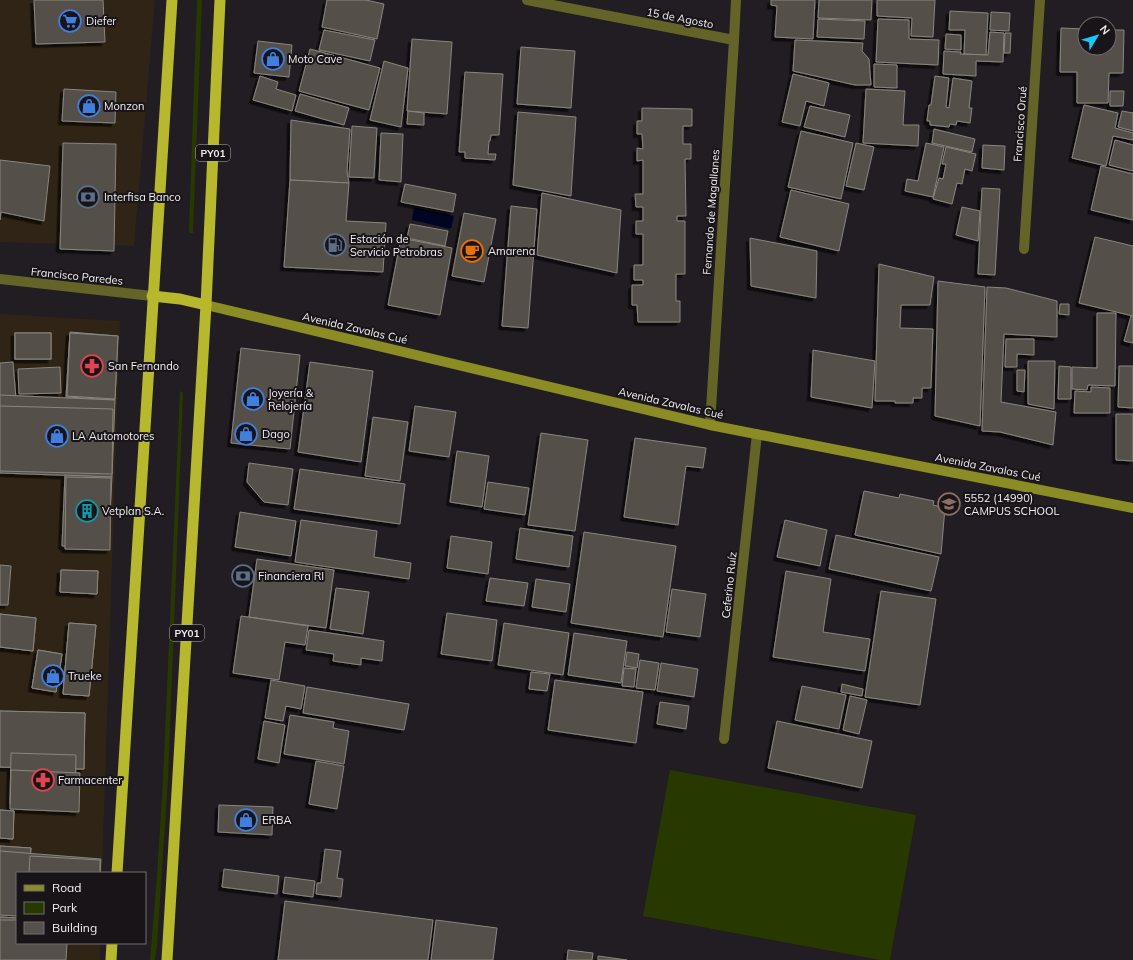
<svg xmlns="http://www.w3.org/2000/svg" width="1133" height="960" viewBox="0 0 1133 960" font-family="Mulish,sans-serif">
  <defs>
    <filter id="shadow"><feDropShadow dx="-3.5" dy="3.5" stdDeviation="0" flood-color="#0009"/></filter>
  </defs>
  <rect width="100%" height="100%" fill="#221d22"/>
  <g fill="#2f2415">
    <polygon points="0,0 155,0 134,246 0,242"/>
    <polygon points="0,314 120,321 102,873 17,873 17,943 100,943 100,960 0,960"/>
  </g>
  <g fill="#283900">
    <polygon points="197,0 202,0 193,231 193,233 190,233 189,231"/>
    <polygon points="180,391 183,393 168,779 157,945 155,960 150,960 157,876 163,780"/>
    <polygon points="670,770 916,815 890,960 880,960 643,916"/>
  </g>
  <polygon fill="#000523" points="414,207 454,216 451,229 412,220"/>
  <g fill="#54504a" stroke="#89857f" filter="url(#shadow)">
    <polygon points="34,0 103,0 105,42 36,44"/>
    <polygon points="327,0 366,0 384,4 377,39 322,27"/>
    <polygon points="771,0 815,0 813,39 775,37 777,6 771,5"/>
    <polygon points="819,0 872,0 871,20 818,18"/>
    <polygon points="877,0 935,0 933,37 911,36 912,18 877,16"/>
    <polygon points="950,11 988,13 986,55 964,54 965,30 949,30"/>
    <polygon points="991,12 1010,13 1009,31 990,30"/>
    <polygon points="818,19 865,21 864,39 817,37"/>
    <polygon points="878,19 909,20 909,39 939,40 938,65 876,62"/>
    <polygon points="1061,28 1085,29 1085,48 1109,48 1109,30 1124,30 1123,73 1109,73 1108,103 1077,103 1077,72 1060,72"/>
    <polygon points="324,30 375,40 370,61 319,50"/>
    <polygon points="990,32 1004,33 1003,62 976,61 976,76 943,74 944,51 961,52 960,54 988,55"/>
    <polygon points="1005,33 1011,33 1010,53 1004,53"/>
    <polygon points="946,34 961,35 961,50 945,49"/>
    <polygon points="412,39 452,42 447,114 407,111"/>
    <polygon points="795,40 863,43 862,51 869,59 871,85 855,85 793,71"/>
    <polygon points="258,41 292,45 289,77 254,73"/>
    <polygon points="521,47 575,51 571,108 517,104"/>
    <polygon points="310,49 380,68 369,110 299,91"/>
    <polygon points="384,61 408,68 401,127 370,120"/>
    <polygon points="874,64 897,65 897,88 874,87"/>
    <polygon points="465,72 503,74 499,135 491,135 490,141 489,141 488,154 496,154 495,160 465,158 465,152 459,152"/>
    <polygon points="793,74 829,83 824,106 806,101 800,126 782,122"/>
    <polygon points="260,76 278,82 276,89 296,95 292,111 253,100"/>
    <polygon points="935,76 949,78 946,107 949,108 953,78 972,81 969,108 972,108 970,123 957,121 956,125 950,124 949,127 930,125 930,121 927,121 929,105 931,105"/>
    <polygon points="64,89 116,92 115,123 62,121"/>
    <polygon points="866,89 905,91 903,125 919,125 918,146 863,143"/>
    <polygon points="1110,91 1124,91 1123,106 1110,106"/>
    <polygon points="300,94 349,108 344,125 295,111"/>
    <polygon points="1084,105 1118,113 1115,128 1133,133 1133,140 1113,136 1106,166 1072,158"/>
    <polygon points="810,106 850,115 845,137 804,127"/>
    <polygon points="642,108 692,109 692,126 683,126 683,144 691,144 691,159 685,159 686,216 677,216 677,221 685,221 685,274 676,274 676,301 680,301 680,322 638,322 637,305 632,305 632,285 643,285 643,280 634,280 634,265 643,265 643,234 636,234 636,221 643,221 643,207 636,207 635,194 643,194 643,160 637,161 637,148 643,149 642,134 637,134 637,121 642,121"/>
    <polygon points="408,111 424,113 424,125 407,124"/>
    <polygon points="1122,111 1133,113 1133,131 1118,127"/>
    <polygon points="518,112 576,117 571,196 513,185"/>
    <polygon points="291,120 350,129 347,171 349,183 290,180"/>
    <polygon points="352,126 377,128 374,178 349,177"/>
    <polygon points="934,129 975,139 972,152 932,143"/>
    <polygon points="801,131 853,143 841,199 788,187"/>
    <polygon points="381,133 403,134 401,182 379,180"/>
    <polygon points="1115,140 1133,145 1133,171 1109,165"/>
    <polygon points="63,143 116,144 114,251 60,249"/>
    <polygon points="856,143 874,147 864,190 846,186"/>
    <polygon points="926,143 944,147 933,197 905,191 907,179 918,181"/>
    <polygon points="983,145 1005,146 1004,170 982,168"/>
    <polygon points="946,147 976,154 972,171 965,169 962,184 957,183 952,204 933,199 939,178 943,179 946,164 942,164"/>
    <polygon points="0,160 50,166 44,221 1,212 0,220"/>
    <polygon points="1101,166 1133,174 1133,220 1091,210"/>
    <polygon points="290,180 349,183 346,221 386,223 383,272 284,267"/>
    <polygon points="405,184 456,194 453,212 401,202"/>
    <polygon points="982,188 1000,189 995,275 978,274"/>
    <polygon points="791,190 849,204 839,251 780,237"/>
    <polygon points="542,193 621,210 617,273 537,255"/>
    <polygon points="511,206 537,209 528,328 502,326"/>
    <polygon points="962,207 980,211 978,241 956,235"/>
    <polygon points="464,213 496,219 484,282 452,276"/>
    <polygon points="410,224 448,231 445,246 407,238"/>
    <polygon points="1095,237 1133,246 1133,316 1079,303"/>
    <polygon points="401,238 452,248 440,315 388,305"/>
    <polygon points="750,238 817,251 816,298 751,286"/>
    <polygon points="879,264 934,277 930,305 901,305 900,328 933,329 931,388 922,388 922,398 913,398 913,403 895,403 895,401 875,401"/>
    <polygon points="938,281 985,287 980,426 935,416"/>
    <polygon points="987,287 1006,288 1057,301 1057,337 1004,334 1001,402 1056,412 1053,445 1000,432 982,431"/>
    <polygon points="1060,304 1069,304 1069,315 1059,314"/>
    <polygon points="1097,313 1116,313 1115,386 1088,385 1087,390 1072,389 1072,367 1097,368"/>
    <polygon points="1131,316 1133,317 1133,343 1124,341"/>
    <polygon points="70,332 118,336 115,400 66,397"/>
    <rect x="15" y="333" width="36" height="26"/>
    <rect x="15" y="333" width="36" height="26"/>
    <polygon points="70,333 118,336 115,399 67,396"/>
    <polygon points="1006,339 1034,339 1034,355 1017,354 1017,367 1005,367"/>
    <polygon points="241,348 300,355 290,449 231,443"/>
    <polygon points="813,350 875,361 872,408 811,397"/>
    <polygon points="1028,361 1055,361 1054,409 1028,404"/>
    <polygon points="13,362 16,399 0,400 0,363"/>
    <polygon points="310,362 373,371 361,462 298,452"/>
    <polygon points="1059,366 1071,367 1071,399 1058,399"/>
    <polygon points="1119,366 1133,366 1133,408 1118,407"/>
    <polygon points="60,367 61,393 19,394 18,369"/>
    <polygon points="1017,370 1025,370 1024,392 1017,391"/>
    <polygon points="1091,387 1110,388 1110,413 1074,413 1075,391 1091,392"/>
    <polygon points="0,395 115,400 112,477 0,473"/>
    <polygon points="0,406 113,409 112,474 0,471"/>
    <polygon points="415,406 456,412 449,457 409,451"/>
    <polygon points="1116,414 1133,414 1133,461 1116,460"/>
    <polygon points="373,417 408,422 400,481 365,476"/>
    <polygon points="541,433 588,440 575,531 528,525"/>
    <polygon points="635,438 706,448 703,468 686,466 678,525 624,517"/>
    <polygon points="457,451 489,456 482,507 450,502"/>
    <polygon points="249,463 293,469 288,505 264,502 247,482"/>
    <polygon points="300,469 405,484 400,524 294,509"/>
    <polygon points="65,475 112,477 108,548 62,546"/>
    <polygon points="66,477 111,478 110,550 65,549"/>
    <polygon points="488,482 529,488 525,515 484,509"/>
    <polygon points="864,491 899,498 900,494 934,501 933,505 945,508 941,554 855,535"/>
    <polygon points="240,512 296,521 291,556 235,547"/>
    <polygon points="301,520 377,531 374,557 411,563 409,579 295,562"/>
    <polygon points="785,520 827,530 820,566 777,557"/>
    <polygon points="520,528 573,536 569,567 516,559"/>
    <polygon points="584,532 676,546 663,637 571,623"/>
    <polygon points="836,535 939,557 931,591 829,569"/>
    <polygon points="451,536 492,542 488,574 447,568"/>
    <polygon points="257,559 334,570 326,628 249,617"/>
    <polygon points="0,565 11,566 8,605 0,605"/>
    <polygon points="61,570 98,571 97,594 60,592"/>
    <polygon points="61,570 98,571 97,594 60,592"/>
    <polygon points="786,571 831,579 823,632 870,639 865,671 773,657"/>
    <polygon points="490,578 528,583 524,606 486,601"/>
    <polygon points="536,579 570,584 566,612 532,607"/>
    <polygon points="336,588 369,592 363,634 330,629"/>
    <polygon points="672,589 706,594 700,637 666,632"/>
    <polygon points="881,591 936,599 920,705 865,697"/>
    <polygon points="447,613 497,620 492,661 441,654"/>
    <polygon points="0,614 36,618 33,651 0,647"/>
    <polygon points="0,614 36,618 33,651 0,647"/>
    <polygon points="241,616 308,626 305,645 285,642 279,680 233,673"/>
    <polygon points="69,623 96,625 89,696 63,694"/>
    <polygon points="69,623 96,625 89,696 63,694"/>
    <polygon points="504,623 569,633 563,675 498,665"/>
    <polygon points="309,630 384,641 382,661 361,658 361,665 333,661 334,654 306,650"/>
    <polygon points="574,633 627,641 621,683 568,675"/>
    <polygon points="38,650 62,654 56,692 32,688"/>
    <polygon points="38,650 62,654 56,692 32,688"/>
    <polygon points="627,652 639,654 637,668 625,666"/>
    <polygon points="640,660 659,663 655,690 636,688"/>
    <polygon points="661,663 698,669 694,697 657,691"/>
    <polygon points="624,668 636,669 634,687 622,686"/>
    <polygon points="531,672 550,674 547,691 529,689"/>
    <polygon points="271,680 305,686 301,709 286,706 283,721 265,718"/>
    <polygon points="555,680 643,692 636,743 548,730"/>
    <polygon points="842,684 863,689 862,696 841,692"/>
    <polygon points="802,686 846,695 839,729 795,720"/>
    <polygon points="307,687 409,704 404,730 303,713"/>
    <polygon points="850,696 867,700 859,734 843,730"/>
    <polygon points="660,702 689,706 686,729 657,724"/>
    <polygon points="0,711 85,713 84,769 0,767"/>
    <polygon points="0,711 85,713 84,769 0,767"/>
    <polygon points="290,715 334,722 333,728 349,731 344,764 284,754"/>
    <polygon points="264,721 285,725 279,763 258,759"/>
    <polygon points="777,721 872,741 862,788 768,768"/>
    <polygon points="11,753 76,755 75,806 10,804"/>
    <polygon points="316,761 344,766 337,809 309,804"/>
    <polygon points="11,770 80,773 79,812 10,809"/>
    <polygon points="219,805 273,807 272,835 218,832"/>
    <polygon points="0,810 14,811 13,839 0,838"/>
    <polygon points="0,810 14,811 13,839 0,838"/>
    <polygon points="0,846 31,848 29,873 17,873 17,911 0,910"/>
    <polygon points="0,846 31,848 29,873 17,873 17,911 0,910"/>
    <polygon points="325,849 341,851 337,878 343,879 341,897 316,894 317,883 321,883"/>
    <polygon points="0,851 101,859 100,873 17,873 17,916 0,915"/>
    <polygon points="30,856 100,860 100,873 29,873"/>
    <polygon points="224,869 279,876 277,894 222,887"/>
    <polygon points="285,877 315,881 313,897 283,893"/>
    <polygon points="285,901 433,920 428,960 278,960"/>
    <polygon points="0,917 17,918 17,943 42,943 41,960 0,960"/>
    <polygon points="0,917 17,918 17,943 42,943 41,960 0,960"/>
    <polygon points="0,920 17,920 17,943 67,943 66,960 0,960"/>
    <polygon points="436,920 497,928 493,960 431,960"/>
    <polygon points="568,950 593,953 592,960 567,960"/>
    <polygon points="598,956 627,960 598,960"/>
  </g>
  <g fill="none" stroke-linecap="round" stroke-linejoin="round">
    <g stroke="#646429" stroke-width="10">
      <polyline points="527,0 734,40"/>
      <polyline points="1024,249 1040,0"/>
      <polyline points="710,425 734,40 736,0"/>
      <polyline points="724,739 757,434"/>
    </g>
    <polyline stroke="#646429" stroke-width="10" points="0,279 152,296"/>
    <polyline stroke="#8b8c23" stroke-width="10" points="206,305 710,425 1133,508"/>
    <g stroke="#b7b82e" stroke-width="11">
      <polyline points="152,296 180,299 206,305"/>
      <polyline points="117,873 172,0"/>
      <polyline points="111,960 112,943"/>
      <polyline points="167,960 206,305 220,0"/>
    </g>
  </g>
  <defs>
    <g id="supermarket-ring" transform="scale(1.15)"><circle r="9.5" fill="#181418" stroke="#3f7fe0" stroke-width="1.5"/><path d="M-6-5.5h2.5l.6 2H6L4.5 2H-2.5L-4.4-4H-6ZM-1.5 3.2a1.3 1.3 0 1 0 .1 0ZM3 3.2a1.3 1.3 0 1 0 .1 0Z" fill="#3f7fe0"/></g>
    <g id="shop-ring" transform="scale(1.15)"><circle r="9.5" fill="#181418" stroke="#3f7fe0" stroke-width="1.5"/><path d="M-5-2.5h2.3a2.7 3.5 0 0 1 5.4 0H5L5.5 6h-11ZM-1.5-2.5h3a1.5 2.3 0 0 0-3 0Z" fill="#3f7fe0"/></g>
    <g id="bank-ring" transform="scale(1.15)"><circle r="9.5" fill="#181418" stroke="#5c6f8a" stroke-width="1.5"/><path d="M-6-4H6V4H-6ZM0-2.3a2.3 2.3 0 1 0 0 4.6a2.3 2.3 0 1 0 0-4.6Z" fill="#5c6f8a"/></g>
    <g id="fuel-ring" transform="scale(1.15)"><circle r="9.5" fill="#181418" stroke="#5c6f8a" stroke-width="1.5"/><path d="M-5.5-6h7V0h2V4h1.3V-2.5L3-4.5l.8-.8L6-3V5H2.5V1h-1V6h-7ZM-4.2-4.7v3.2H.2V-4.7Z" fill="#5c6f8a"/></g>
    <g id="cafe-ring" transform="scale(1.15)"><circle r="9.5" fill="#181418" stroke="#e8710a" stroke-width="1.5"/><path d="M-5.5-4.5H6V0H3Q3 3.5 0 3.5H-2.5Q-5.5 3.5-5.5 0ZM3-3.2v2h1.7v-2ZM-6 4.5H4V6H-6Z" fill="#e8710a"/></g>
    <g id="pharmacy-ring" transform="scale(1.15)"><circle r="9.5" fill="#181418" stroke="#e0444e" stroke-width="1.5"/><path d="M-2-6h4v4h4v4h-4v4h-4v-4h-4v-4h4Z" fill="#e0444e"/></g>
    <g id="school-ring" transform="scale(1.15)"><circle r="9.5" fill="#181418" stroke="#8d6e63" stroke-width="1.5"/><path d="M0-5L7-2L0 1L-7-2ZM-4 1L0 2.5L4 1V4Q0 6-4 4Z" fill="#8d6e63"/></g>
    <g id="building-ring" transform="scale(1.15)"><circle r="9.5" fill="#181418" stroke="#0f9aa8" stroke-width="1.5"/><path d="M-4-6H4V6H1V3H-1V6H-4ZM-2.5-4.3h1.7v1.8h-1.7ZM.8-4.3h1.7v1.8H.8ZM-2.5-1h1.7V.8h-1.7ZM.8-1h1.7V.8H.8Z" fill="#0f9aa8"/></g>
  </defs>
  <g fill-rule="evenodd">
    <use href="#supermarket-ring" x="70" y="21"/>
    <use href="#shop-ring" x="273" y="59"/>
    <use href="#shop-ring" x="89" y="106"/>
    <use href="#bank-ring" x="88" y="197"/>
    <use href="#fuel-ring" x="335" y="245"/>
    <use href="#cafe-ring" x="472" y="251"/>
    <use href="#pharmacy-ring" x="92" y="366"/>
    <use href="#shop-ring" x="253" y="399"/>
    <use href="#shop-ring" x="246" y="434"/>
    <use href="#shop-ring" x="57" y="436"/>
    <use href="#school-ring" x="949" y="504"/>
    <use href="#building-ring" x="87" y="511"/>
    <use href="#bank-ring" x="243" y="576"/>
    <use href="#shop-ring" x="53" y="676"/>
    <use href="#pharmacy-ring" x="43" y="780"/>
    <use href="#shop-ring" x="246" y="820"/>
  </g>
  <g text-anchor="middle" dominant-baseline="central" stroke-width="4" stroke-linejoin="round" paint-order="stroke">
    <g fill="#181418" stroke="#b1aeb1" stroke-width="1">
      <rect x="196" y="145" width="34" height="16" rx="3"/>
      <rect x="170" y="625" width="34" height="16" rx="3"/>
    </g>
    <g font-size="10" font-weight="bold" fill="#f3f0f3">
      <text x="213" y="153">PY01</text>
      <text x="187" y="633">PY01</text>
    </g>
    <g font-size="11" fill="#f3f0f3" stroke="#181418">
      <text transform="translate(680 18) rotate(11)">15 de Agosto</text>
      <text transform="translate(1020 124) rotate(-86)">Francisco Orué</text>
      <text transform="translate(711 212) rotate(-86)">Fernando de Magallanes</text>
      <text transform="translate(77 276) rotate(6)">Francisco Paredes</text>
      <text transform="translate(355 328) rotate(13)">Avenida Zavalas Cué</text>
      <text transform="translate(671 403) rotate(13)">Avenida Zavalas Cué</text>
      <text transform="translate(988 467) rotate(11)">Avenida Zavalas Cué</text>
      <text transform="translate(729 585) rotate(-84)">Ceferino Ruíz</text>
    </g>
    <g font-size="11" fill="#f3f0f3" stroke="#181418" text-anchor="start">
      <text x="86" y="21">Diefer</text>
      <text x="288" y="59">Moto Cave</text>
      <text x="104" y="106">Monzon</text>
      <text x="104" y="197">Interfisa Banco</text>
      <text x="350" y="239">Estación de<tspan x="350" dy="13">Servicio Petrobras</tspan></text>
      <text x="488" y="251">Amarena</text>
      <text x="108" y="366">San Fernando</text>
      <text x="268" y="393">Joyería &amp;<tspan x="268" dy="13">Relojería</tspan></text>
      <text x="262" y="434">Dago</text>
      <text x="72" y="436">LA Automotores</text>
      <text x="964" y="498">5552 (14990)<tspan x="964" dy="13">CAMPUS SCHOOL</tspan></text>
      <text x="102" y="511">Vetplan S.A.</text>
      <text x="258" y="576">Financiera RI</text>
      <text x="68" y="676">Trueke</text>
      <text x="58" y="780">Farmacenter</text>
      <text x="262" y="820">ERBA</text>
    </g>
  </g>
  <rect x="16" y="872" width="130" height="72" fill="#181418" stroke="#706c70"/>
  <rect x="24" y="885" width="20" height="6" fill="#8b8c23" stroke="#706c70"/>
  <text x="52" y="892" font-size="12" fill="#f3f0f3">Road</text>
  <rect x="24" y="902" width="20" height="12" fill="#283900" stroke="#706c70"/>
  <text x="52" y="912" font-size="12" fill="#f3f0f3">Park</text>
  <rect x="24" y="922" width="20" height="12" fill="#54504a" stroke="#706c70"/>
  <text x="52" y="932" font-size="12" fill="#f3f0f3">Building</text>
  <g transform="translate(1097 36) rotate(52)"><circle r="19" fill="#181418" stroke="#706c70"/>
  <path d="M0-3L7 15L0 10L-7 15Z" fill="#12cafb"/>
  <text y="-6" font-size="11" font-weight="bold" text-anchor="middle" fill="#f3f0f3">N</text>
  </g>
</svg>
